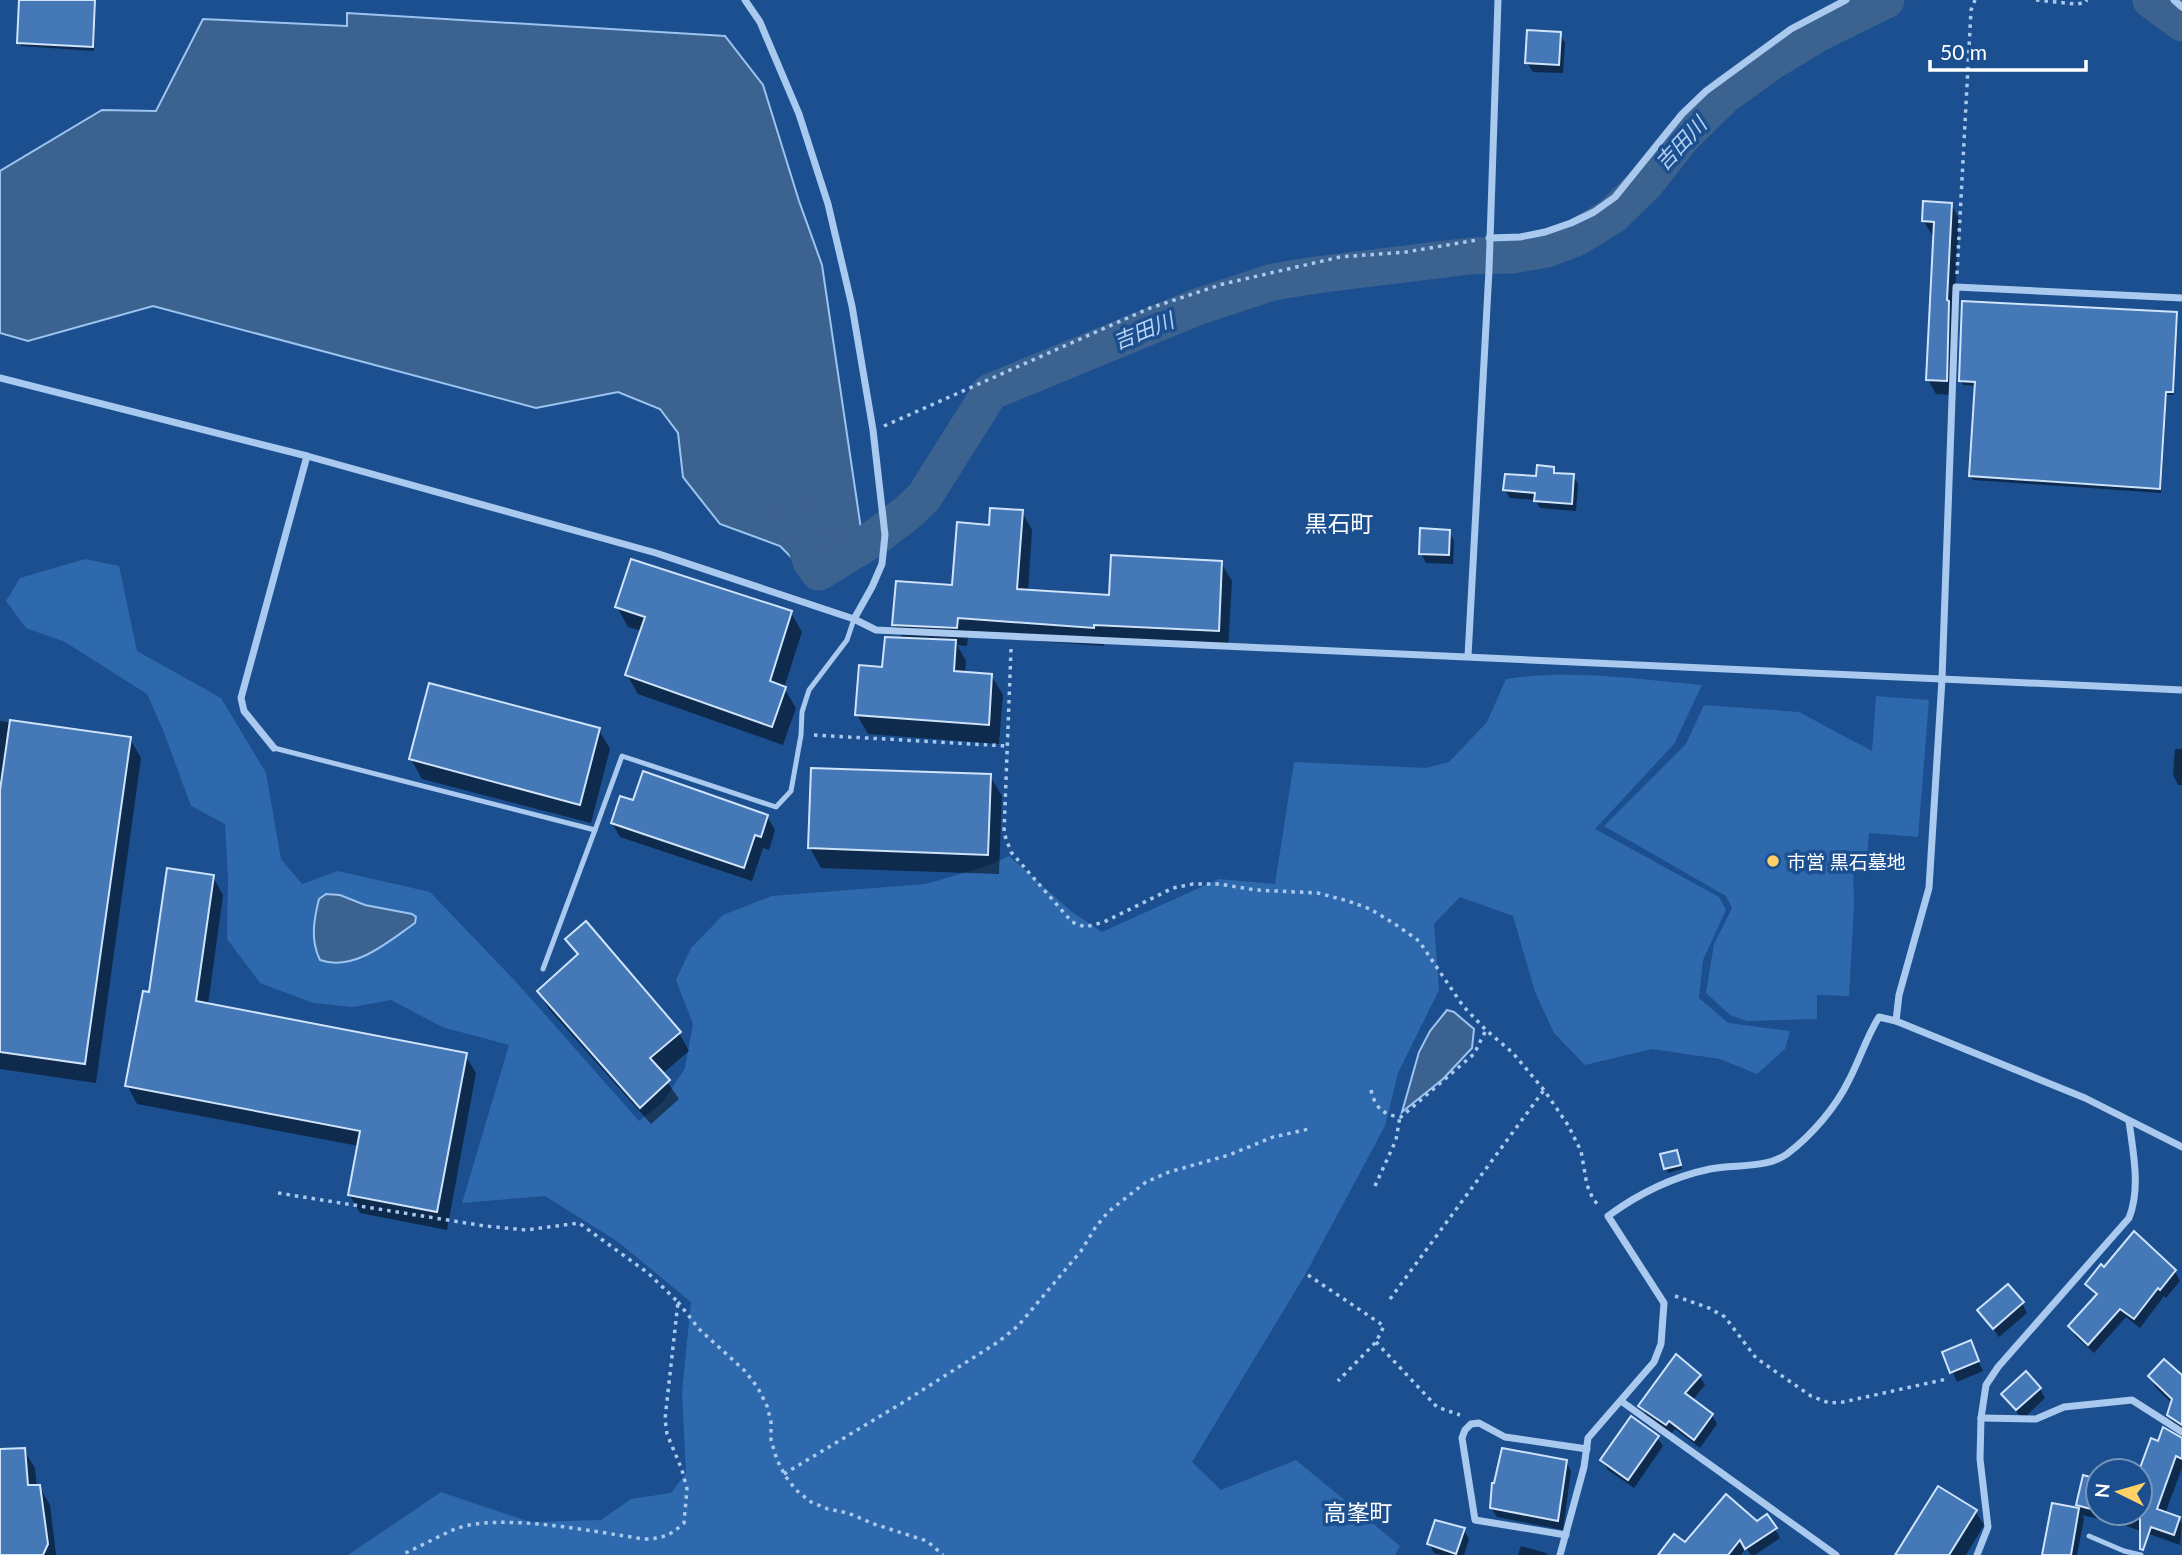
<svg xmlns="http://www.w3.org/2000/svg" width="2182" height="1555" viewBox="0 0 2182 1555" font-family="Lato,'Noto Sans JP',sans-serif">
  <rect width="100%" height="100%" fill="#1b4f8f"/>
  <g fill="#2e69ad">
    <path d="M85 559 119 566 137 651 221 698 266 773 281 859 302 884 338 871 430 892 518 984 639 1121 663 1102 685 1068 693 1024 676 980 691 948 723 915 772 896 926 884 990 865 1009 856 1072 912 1102 932 1219 879 1275 884 1294 762 1426 768 1449 762 1487 722 1506 679C1572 669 1636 679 1702 685L1674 744 1595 829 1719 897 1726 910 1703 960 1699 998 1728 1023 1790 1031 1785 1049 1757 1074 1720 1059 1652 1049 1585 1065 1554 1033 1535 992 1513 916 1460 897 1434 924 1439 990 1398 1073 1385 1126 1305 1275 1192 1462 1221 1490 1296 1460 1400 1546 1395 1555H348L441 1492 530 1522 601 1520 631 1499 671 1493 686 1473 682 1392 691 1302 617 1241 545 1196 462 1203 509 1045 442 1027 391 1000 353 1007 313 1003 260 983 227 939 228 878 225 824 191 806 163 730 147 694 65 642 26 628 6 601 20 578Z"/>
    <polygon points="1876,696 1929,700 1918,837 1869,833 1867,859 1853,858 1854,906 1849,996 1817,995 1817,1019 1747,1021 1730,1015 1706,993 1714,944 1732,908 1726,896 1604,826 1686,744 1704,705 1799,712 1872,751"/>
  </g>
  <g fill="#3c6290" stroke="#9cc4f0" stroke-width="2">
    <polygon points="347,13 725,36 763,85 799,201 822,265 861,529 805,571 780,546 720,524 683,477 678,433 660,409 618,392 536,408 153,306 28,341 0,333 0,171 102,110 156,111 203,19 347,26"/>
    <path d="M326 894 340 895 365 905 412 914 416 917 415 923C388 942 354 972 320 960 310 940 314 919 319 899Z"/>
    <polygon points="1447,1010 1454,1012 1474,1029 1472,1048 1443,1079 1402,1112 1419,1052 1430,1031"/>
  </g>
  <g fill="#0007">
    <polygon points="21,0 96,0 94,51 21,46 19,42"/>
    <polygon points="1560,34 1565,43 1563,73 1533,72 1527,63"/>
    <polygon points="1951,204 1959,219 1954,312 1954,395 1936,394 1928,379 1935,235 1932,235 1923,220"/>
    <polygon points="2175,313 2178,317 2174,395 2167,395 2161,493 1973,480 1970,476 1976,386 1963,385 1961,381"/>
    <polygon points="1553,468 1557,475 1573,476 1578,484 1576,511 1540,508 1535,500 1510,498 1505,490 1538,478"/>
    <polygon points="1022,512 1032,530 1028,592 1111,597 1221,563 1232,581 1228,649 1104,643 1104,646 968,636 967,646 957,645 966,661 965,674 991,675 1003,695 999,744 868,734 857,715 903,639 894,624 954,587 990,527"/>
    <polygon points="1449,531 1454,541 1453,564 1426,563 1421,553"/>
    <polygon points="617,607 791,613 802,632 784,688 796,708 783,745 638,694 627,675 642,631 628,627"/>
    <polygon points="0,721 130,739 141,758 96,1083 0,1069"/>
    <polygon points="599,730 610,749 591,823 422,779 411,759"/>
    <polygon points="2175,749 2182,749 2182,785 2178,785 2173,775"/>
    <polygon points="990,776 1002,796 999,874 821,868 810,848"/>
    <polygon points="634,802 767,816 775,830 769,850 763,848 752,881 620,837 612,823"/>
    <polygon points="213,877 223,895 208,1005 465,1055 476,1073 447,1230 360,1213 349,1194 359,1146 137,1104 127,1085"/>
    <polygon points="568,940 679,1033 689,1051 662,1074 679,1099 651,1124 549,1009 539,992 578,957"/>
    <polygon points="1677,1152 1682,1169 1668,1173 1663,1155"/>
    <polygon points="2134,1234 2175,1272 2180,1281 2166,1298 2164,1296 2140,1328 2126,1317 2094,1353 2075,1336 2070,1326 2097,1297 2087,1284 2105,1269"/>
    <polygon points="2022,1303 2027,1313 1999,1337 1980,1311"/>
    <polygon points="1970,1343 1983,1371 1957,1382 1944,1353"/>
    <polygon points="1699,1376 1705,1385 1692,1401 1712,1415 1717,1424 1700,1448 1675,1429 1671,1434 1646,1415 1640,1406"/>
    <polygon points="2150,1377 2182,1380 2182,1430 2175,1426 2169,1415 2174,1405 2156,1388"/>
    <polygon points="2040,1389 2045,1398 2023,1419 2009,1404 2003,1395"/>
    <polygon points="1657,1437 1663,1446 1634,1488 1608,1470 1602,1460"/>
    <polygon points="2182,1439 2182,1468 2165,1514 2179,1518 2182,1524 2180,1545 2121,1524 2082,1515 2084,1519 2077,1555 2044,1555 2053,1505 2080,1510 2077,1505 2098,1481 2098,1513 2140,1513 2140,1473 2159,1443"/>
    <polygon points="24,1450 35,1468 37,1487 39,1486 50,1505 56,1555 0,1555 0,1451"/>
    <polygon points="1566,1462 1571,1471 1563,1530 1497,1517 1491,1508"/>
    <polygon points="1975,1511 1984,1525 1966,1555 1898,1555"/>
    <polygon points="1757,1523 1775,1529 1780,1538 1755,1555 1751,1555 1746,1548 1741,1555 1668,1555 1685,1545"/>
    <polygon points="1464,1530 1469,1539 1464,1555 1441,1555 1434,1553 1429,1543"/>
    <polygon points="1521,1546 1546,1553 1548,1555 1518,1555"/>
  </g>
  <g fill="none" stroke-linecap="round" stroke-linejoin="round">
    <g stroke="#3c6290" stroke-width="37">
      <polyline points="2151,0 2182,23"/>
      <polyline points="797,518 811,561 819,572 873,539 907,513 924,497 990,392 1197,307 1273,282 1316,275 1470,256 1512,255 1547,249 1576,238 1612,216 1645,184 1682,137 1725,95 1771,62 1819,33 1886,0"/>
    </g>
  </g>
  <g fill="#4478b7" stroke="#cfe3fa" stroke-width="2">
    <polygon points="19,0 95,0 93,47 17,43"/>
    <polygon points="1527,30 1561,32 1559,65 1525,63"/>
    <polygon points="1923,201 1952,203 1947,300 1949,301 1947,381 1926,380 1934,222 1922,221"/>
    <polygon points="1962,301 2177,312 2173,392 2166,392 2160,489 1969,476 1975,382 1959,381"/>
    <polygon points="1537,465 1554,467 1554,473 1574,474 1572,504 1534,501 1535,493 1503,490 1505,474 1536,476"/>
    <polygon points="990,508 1023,510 1017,589 1109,595 1111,555 1222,561 1219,631 1094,625 1094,628 958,618 957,628 892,625 896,581 952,585 957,522 989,525"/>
    <polygon points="1420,528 1450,530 1449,555 1419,554"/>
    <polygon points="631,559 792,611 770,681 786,687 772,727 625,675 645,617 615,607"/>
    <polygon points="885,637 956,640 954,671 992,674 989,725 855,715 859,665 882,667"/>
    <polygon points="429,683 600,728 580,805 409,759"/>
    <polygon points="10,720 131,737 85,1064 0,1052 0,790"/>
    <polygon points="811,768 991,774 988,855 808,848"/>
    <polygon points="643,771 768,815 761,837 755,835 744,868 611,823 620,796 633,800"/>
    <polygon points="167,868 214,875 196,1001 467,1053 437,1212 348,1195 360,1131 125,1086 143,991 149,992"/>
    <polygon points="586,921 681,1032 650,1058 670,1080 640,1108 537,991 578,954 565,939"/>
    <polygon points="1677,1150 1681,1165 1664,1169 1660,1154"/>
    <polygon points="2134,1231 2176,1270 2160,1290 2158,1288 2134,1319 2120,1309 2088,1345 2068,1326 2097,1294 2085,1284 2101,1264 2104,1267"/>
    <polygon points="2008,1284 2024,1302 1993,1329 1977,1310"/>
    <polygon points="1971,1340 1979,1361 1950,1373 1942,1352"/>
    <polygon points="1676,1354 1701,1375 1685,1393 1713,1414 1694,1440 1669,1421 1666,1425 1638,1406"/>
    <polygon points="2164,1359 2182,1375 2182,1425 2167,1415 2172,1399 2148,1376"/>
    <polygon points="2026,1371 2041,1388 2016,1410 2001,1394"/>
    <polygon points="1631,1416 1659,1436 1628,1480 1600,1460"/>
    <polygon points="2163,1427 2182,1438 2182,1459 2176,1456 2157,1509 2180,1517 2174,1535 2151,1527 2143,1550 2140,1549 2140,1468 2151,1438 2158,1441"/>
    <polygon points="25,1448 28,1485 40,1485 48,1544 43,1555 0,1555 0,1449"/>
    <polygon points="1502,1448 1567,1460 1558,1521 1490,1508 1492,1483 1494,1483"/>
    <polygon points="2083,1475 2098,1479 2098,1511 2076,1505"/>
    <polygon points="1938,1486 1977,1510 1949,1555 1895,1555"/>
    <polygon points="1726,1494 1757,1521 1767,1514 1777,1528 1745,1549 1740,1540 1728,1555 1658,1555 1674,1534 1685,1542"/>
    <polygon points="2052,1503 2079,1508 2071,1555 2042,1555"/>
    <polygon points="1435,1520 1465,1528 1456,1554 1427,1544"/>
  </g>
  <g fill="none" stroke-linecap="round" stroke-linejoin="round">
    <g stroke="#a9c9ee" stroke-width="3.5" stroke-dasharray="3.5 5" stroke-linecap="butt">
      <polyline points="2036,0 2075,4 2085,3 2087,0"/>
      <polyline points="1957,274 1971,10 1975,0"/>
      <polyline points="884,426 1150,308 1223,284 1340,257 1406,252 1477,240"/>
      <polyline points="1011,649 1004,833 1011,852 1072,922 1085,927 1104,922 1173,888 1193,884 1219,884 1256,890 1318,893 1348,901 1370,909 1395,924 1419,941 1463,1006 1486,1030 1513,1053 1544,1090 1568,1125 1581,1151 1587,1185 1593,1199 1600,1207"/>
      <polyline points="814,735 1007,746"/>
      <path d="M1371 1090C1375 1107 1382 1115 1401 1117L1474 1054 1486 1030"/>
      <polyline points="1375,1186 1396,1140 1400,1116"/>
      <path d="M278 1193 485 1226 526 1230 579 1223 648 1273 678 1302 665 1419 667 1434 682 1470 687 1489 684 1523C671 1535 662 1539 644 1539 595 1532 501 1512 455 1529 437 1537 419 1547 401 1555"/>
      <polyline points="1308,1275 1384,1326 1376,1342 1338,1381"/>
      <polyline points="1675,1296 1709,1308 1725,1317 1756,1358 1811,1396 1829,1403 1843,1402 1947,1379"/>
      <polyline points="1390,1299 1544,1090"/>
      <polyline points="678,1302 699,1329 745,1371 758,1388 767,1406 771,1422 771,1440 777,1460 786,1477 796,1490 811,1502 828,1509 848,1513 874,1524 927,1541 943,1555"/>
      <polyline points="1376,1342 1437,1407 1460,1415"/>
      <polyline points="784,1474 902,1403 998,1342 1018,1326 1081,1251 1095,1228 1108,1212 1146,1182 1169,1172 1229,1155 1273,1137 1309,1129"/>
    </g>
    <g stroke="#a9c9ee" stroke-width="5">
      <polyline points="274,748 595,830 622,756 776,807 791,791 801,735 802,712 809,690 847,640 854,619"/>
      <polyline points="543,969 595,830"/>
      <polyline points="2089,1536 2124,1551 2141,1555"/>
    </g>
    <g stroke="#a9c9ee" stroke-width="7">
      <polyline points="745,0 760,22 799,114 828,204 852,306 873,430 885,535 882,564 872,587 854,619"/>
      <polyline points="2174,0 2182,7"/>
      <polyline points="1489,238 1520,237 1545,232 1571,223 1594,212 1615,197 1682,114 1706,91 1791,29 1846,0"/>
      <polyline points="0,378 307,456 656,553 854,619 876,630 2182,690"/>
      <polyline points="1468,656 1489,270 1498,0"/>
      <polyline points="274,748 244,711 241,698 307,456"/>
      <polyline points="1896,1021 1899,995 1929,888 1942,679 1956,287 2182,298"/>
      <polyline points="1621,1401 1836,1555"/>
      <polyline points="1981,1418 2036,1419 2064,1407 2132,1400 2182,1432"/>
      <polyline points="1566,1535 1475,1520 1462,1438 1465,1430 1471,1424 1479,1423 1505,1437 1587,1449"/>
      <path d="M1560 1555 1584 1467 1588 1438 1654 1362 1661 1344 1664 1303 1608 1216C1638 1194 1672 1177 1710 1169 1734 1164 1766 1169 1787 1154 1812 1135 1836 1107 1849 1080 1860 1059 1866 1038 1879 1017L1896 1021 2085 1098 2182 1147"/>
      <path d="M1977 1555 1988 1527 1980 1459 1981 1418 1986 1385 1998 1367 2129 1218C2141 1188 2133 1152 2129 1121"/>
    </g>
  </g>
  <circle fill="#ffd166" stroke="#1b4f8f" stroke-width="2.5" cx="1773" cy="861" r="7"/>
  <g text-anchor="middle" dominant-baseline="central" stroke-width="7" stroke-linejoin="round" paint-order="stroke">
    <g font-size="19" fill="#fff" stroke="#1b4f8f" text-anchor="start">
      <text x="1787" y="861">市営 黒石墓地</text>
    </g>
    <g font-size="21" font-style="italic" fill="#b5d3f5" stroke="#1b4f8f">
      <text transform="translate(1680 143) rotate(-47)">吉田川</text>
      <text transform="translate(1143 330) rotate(-22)">吉田川</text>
    </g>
    <g font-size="23" fill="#fff" stroke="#1b4f8f">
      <text x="1339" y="523">黒石町</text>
      <text x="1358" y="1512">高峯町</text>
    </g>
  </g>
  <g transform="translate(2119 1492) rotate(275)"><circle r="33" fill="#1b4f8f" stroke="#7695bc" stroke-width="2"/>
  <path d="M0-5L12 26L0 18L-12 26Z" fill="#ffd166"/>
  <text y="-10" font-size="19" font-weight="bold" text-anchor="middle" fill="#ffffff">N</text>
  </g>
  <path d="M1930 60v10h156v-10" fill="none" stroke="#ffffff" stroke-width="3.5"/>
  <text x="1940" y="60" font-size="21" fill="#ffffff" stroke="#1b4f8f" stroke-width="5" paint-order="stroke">50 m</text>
</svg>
